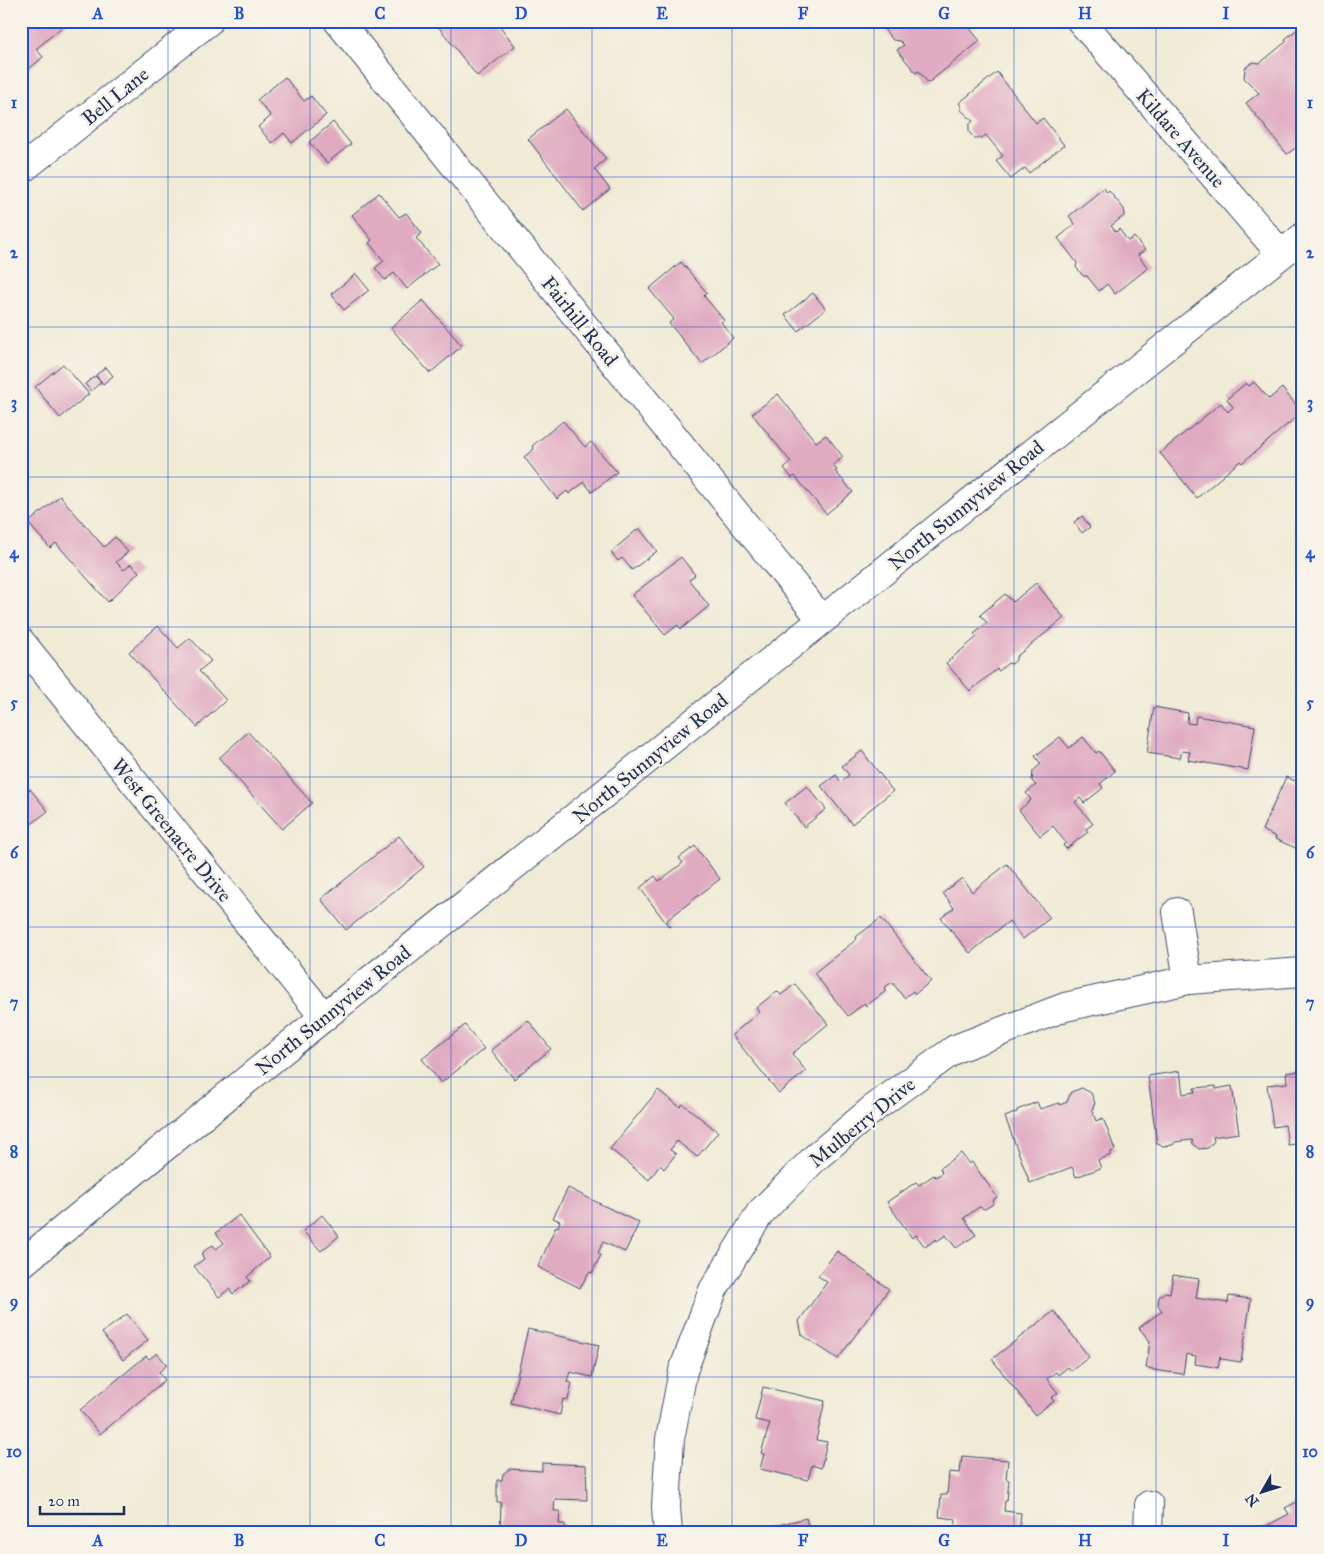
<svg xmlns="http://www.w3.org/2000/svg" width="1324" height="1554" viewBox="0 0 1324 1554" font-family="'IM FELL Great Primer',serif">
  <rect width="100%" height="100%" fill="#f7f3e8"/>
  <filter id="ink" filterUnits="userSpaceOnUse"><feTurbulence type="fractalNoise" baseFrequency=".02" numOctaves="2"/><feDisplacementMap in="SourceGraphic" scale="10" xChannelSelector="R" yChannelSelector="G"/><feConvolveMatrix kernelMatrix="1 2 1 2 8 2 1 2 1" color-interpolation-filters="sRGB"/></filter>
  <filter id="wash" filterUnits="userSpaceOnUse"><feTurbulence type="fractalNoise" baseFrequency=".0096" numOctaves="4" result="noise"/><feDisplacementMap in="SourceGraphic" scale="20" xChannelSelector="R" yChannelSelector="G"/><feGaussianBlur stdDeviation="1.12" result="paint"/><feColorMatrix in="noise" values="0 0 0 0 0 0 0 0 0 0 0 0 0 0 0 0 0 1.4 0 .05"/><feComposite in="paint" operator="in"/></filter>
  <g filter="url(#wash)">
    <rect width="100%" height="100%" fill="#f0ebd5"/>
    <g id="blocks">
      <g fill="#e0aac1">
        <polygon points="21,21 69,21 36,49 43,57 24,73 21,70"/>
        <polygon points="434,21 496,21 515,46 477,76"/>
        <polygon points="884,21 964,21 980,41 928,83 919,71 916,73 897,50 904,45 900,41 893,40 884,29 888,26"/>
        <polygon points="1303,25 1303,104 1298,107 1303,113 1303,143 1287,154 1246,103 1259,93 1244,78 1245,68 1253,62 1260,63 1287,41 1285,39"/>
        <polygon points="997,72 1036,123 1043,118 1064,145 1029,173 1025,168 1011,179 996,161 1003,156 986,135 982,138 974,138 969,132 969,125 973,121 961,110 961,106 959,103"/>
        <polygon points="285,77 304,101 311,96 326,115 292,143 284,133 272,143 258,127 271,116 257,100"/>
        <polygon points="566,109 606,159 594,169 610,189 583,211 528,139"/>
        <polygon points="333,122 351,144 327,163 309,142"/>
        <polygon points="1104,188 1107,193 1109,191 1124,209 1125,215 1111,226 1116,232 1119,229 1128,241 1134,237 1145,250 1138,255 1148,268 1115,294 1107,284 1099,291 1087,276 1083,276 1076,267 1077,263 1058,238 1075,224 1069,216"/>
        <polygon points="379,193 399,217 406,213 422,233 416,238 438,264 407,289 394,273 385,280 375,268 384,261 369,243 372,240 352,215"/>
        <polygon points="681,262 707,293 704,296 724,320 721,322 733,338 702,364 669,323 674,319 649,289"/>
        <polygon points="356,274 369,290 344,310 331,294"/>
        <polygon points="813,293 826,309 798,331 785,315"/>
        <polygon points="423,300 462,346 430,373 391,328"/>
        <polygon points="63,364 89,394 60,418 35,387"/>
        <polygon points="106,367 113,376 103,384 96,375"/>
        <polygon points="95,376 101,382 91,391 85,384"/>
        <polygon points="1254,382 1269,399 1282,388 1302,412 1242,463 1240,461 1197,498 1160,453 1221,403 1228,412 1233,407 1227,399 1246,383 1249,386"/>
        <polygon points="778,394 816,442 826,435 843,457 833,465 837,470 835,471 853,492 826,514 795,476 792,478 784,468 791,462 752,414"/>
        <polygon points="563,421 585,447 591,442 617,472 592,492 584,482 569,494 567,491 557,499 524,457 534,449 532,446"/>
        <polygon points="60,496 104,547 115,537 128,552 116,562 124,570 131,564 139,572 108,602 56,543 50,548 28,523"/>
        <polygon points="1082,516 1090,527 1082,533 1074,522"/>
        <polygon points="639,528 657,551 632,570 622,558 618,561 611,552"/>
        <polygon points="681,557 695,575 689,580 709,606 681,629 678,625 665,635 632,595"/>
        <polygon points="1036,583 1064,618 1016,657 1016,660 1012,664 1008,663 999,671 997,669 970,691 946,663 977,637 974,634 987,623 980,615 1005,594 1013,602"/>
        <polygon points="158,626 178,648 190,638 211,661 199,671 226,700 197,727 129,652"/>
        <polygon points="1154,707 1188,713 1187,723 1195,724 1196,716 1255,726 1248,770 1188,760 1190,752 1182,751 1180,758 1147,753"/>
        <polygon points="248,732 312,803 282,829 219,758"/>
        <polygon points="1060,737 1069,748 1083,737 1096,753 1099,751 1115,771 1100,784 1103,788 1084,803 1080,798 1075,802 1093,824 1086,829 1088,832 1066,849 1063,845 1066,843 1053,826 1040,836 1019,810 1031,800 1026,793 1036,785 1032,781 1033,771 1041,764 1035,756"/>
        <polygon points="862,751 893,791 852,824 821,786 836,775 841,782 849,775 842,766"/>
        <polygon points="1286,777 1303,784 1303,846 1300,845 1298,849 1275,839 1276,837 1262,830"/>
        <polygon points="807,786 826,809 804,827 785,803"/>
        <polygon points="30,789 48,811 21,832 21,796"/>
        <polygon points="399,836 424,867 346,930 321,899"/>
        <polygon points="695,846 720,879 667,920 671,926 669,927 640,888 655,876 659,881 683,863 679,858"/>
        <polygon points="1007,864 1050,918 1023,939 1009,921 970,953 941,918 954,908 943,893 962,878 972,892"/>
        <polygon points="881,918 931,981 915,994 913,991 904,998 892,982 884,988 886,991 866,1006 865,1003 848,1016 814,973 857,939 856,937"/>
        <polygon points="795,984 828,1024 792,1054 806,1071 779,1093 732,1035 759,1012 756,1008 777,991 781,995"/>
        <polygon points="528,1020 551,1049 514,1079 491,1050"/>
        <polygon points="465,1025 484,1049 441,1083 422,1059"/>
        <polygon points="1180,1071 1183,1094 1195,1092 1194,1088 1216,1086 1216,1089 1232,1086 1239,1133 1213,1137 1214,1141 1208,1148 1199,1149 1193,1144 1192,1140 1175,1142 1173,1145 1163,1146 1157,1144 1148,1076"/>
        <polygon points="1302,1071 1303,1143 1288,1145 1285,1125 1273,1127 1267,1085 1287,1083 1286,1073"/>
        <polygon points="1082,1088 1091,1093 1095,1103 1092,1110 1096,1121 1103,1118 1115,1150 1111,1152 1111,1155 1098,1160 1101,1168 1076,1177 1072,1167 1030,1183 1005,1117 1017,1112 1017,1110 1037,1102 1040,1109 1059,1103 1060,1105 1067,1102 1071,1092"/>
        <polygon points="658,1090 680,1107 683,1104 718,1132 697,1157 677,1141 670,1150 676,1154 664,1169 660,1165 649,1180 610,1149"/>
        <polygon points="961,1153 969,1164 972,1162 997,1197 994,1199 993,1204 985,1209 979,1207 964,1218 976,1235 956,1248 946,1235 937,1241 936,1239 925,1247 916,1235 912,1238 887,1202 916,1182 919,1185 934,1175 935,1177 941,1174 942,1173 940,1168"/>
        <polygon points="568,1188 639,1223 625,1252 603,1242 598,1253 601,1255 592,1273 589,1272 580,1288 538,1267 556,1226 558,1227 560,1221 553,1218"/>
        <polygon points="239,1215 270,1257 247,1277 250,1281 233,1294 229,1289 219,1297 194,1266 204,1259 201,1254 204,1251 213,1245 216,1249 224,1243 216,1233"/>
        <polygon points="322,1215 339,1236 321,1251 303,1231"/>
        <polygon points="837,1251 889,1289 838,1359 802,1335 799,1321 827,1282 818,1276"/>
        <polygon points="1173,1275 1199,1279 1196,1298 1228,1303 1229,1296 1251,1299 1241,1362 1221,1359 1220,1356 1218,1368 1208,1366 1195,1364 1196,1356 1186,1354 1183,1374 1153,1370 1153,1369 1146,1368 1150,1341 1139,1328 1162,1311 1158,1305 1159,1297 1165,1292 1170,1293"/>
        <polygon points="1054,1311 1089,1357 1071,1371 1068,1367 1058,1375 1056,1372 1047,1379 1058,1393 1051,1398 1054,1401 1035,1415 992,1359"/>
        <polygon points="127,1314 148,1340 123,1360 102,1333"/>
        <polygon points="528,1329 599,1345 592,1377 570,1372 567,1382 572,1383 568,1400 563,1399 560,1415 511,1403"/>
        <polygon points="157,1353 167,1365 159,1372 165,1380 100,1434 80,1410 146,1356 149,1359"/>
        <polygon points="763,1387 825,1401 816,1440 827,1442 821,1468 812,1465 808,1480 760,1469 764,1454 761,1453 770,1423 755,1420"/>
        <polygon points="962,1456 1008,1460 1006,1479 1009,1480 1007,1501 1005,1501 1004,1511 1021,1513 1019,1533 955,1533 956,1519 939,1517 941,1495 947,1495 949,1472 960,1473"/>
        <polygon points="542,1463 586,1465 587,1500 555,1499 554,1511 560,1511 559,1524 565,1524 565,1533 500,1533 501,1502 497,1502 497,1480 502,1480 503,1474 509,1469 542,1471"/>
        <polygon points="1303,1499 1303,1533 1261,1533 1259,1530 1289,1514 1285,1508"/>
        <polygon points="806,1518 810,1533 757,1533 756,1531"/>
      </g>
    </g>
  </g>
  <g filter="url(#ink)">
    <use href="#blocks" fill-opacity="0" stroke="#3b4b70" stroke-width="1"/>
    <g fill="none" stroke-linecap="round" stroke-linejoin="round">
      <g stroke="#3b4b70" stroke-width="30">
        <g id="street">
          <polyline points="338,21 822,620"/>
          <polyline points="1081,21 1281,254"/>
          <polyline points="21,170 209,21"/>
          <polyline points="21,642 324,1017"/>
          <polyline points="1177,912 1188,980"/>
          <polyline points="21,1264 324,1017 1303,237"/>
          <polyline points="668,1533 666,1507 670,1439 683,1371 713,1290 760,1213 815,1158 874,1108 955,1049 1065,1007 1188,980 1303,972"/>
          <polyline points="1148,1533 1149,1505"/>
        </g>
      </g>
      <use href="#street" stroke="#fff" stroke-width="28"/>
    </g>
  </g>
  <path fill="none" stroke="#1d4ed8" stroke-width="1" stroke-opacity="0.55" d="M168 21V1533M310 21V1533M451 21V1533M592 21V1533M732 21V1533M874 21V1533M1014 21V1533M1156 21V1533M21 177H1303M21 327H1303M21 477H1303M21 627H1303M21 777H1303M21 927H1303M21 1077H1303M21 1227H1303M21 1377H1303"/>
  <g text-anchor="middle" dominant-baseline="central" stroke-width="5" stroke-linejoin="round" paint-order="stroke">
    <g font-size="20" fill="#1b2f5e" stroke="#f7f3e8">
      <text transform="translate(115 96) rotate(-39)">Bell Lane</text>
      <text transform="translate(1181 138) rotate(49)">Kildare Avenue</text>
      <text transform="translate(580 321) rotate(51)">Fairhill Road</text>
      <text transform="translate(966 505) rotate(-39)">North Sunnyview Road</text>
      <text transform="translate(650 758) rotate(-39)">North Sunnyview Road</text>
      <text transform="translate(172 830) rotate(51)">West Greenacre Drive</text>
      <text transform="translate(333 1010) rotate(-39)">North Sunnyview Road</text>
      <text transform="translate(862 1122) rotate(-39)">Mulberry Drive</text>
    </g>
  </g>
  <rect width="1324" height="1554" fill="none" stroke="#f7f3e8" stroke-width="55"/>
  <g transform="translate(1262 1492) rotate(231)" stroke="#f7f3e8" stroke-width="4" paint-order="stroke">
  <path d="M0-4L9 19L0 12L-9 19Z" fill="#1b2f5e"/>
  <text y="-8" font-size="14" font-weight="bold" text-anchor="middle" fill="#1b2f5e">N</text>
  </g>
  <path d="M40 1506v8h84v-8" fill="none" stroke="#1b2f5e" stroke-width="2.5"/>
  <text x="48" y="1506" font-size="15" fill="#1b2f5e" stroke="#f7f3e8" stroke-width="4" paint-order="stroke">20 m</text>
  <rect x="28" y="28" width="1268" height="1498" fill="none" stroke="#1d4ed8" stroke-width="2"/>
  <g font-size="16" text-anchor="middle" font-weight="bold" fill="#1d4ed8">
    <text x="98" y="19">A</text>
    <text x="239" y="19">B</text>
    <text x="380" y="19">C</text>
    <text x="521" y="19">D</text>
    <text x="662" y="19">E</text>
    <text x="803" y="19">F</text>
    <text x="944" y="19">G</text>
    <text x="1085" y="19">H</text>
    <text x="1226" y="19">I</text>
    <text x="14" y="108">1</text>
    <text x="1310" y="108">1</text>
    <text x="14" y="258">2</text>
    <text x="1310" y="258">2</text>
    <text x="14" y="408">3</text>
    <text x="1310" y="408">3</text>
    <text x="14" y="558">4</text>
    <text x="1310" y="558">4</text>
    <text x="14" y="708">5</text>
    <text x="1310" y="708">5</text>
    <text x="14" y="858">6</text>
    <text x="1310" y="858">6</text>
    <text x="14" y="1008">7</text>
    <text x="1310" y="1008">7</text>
    <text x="14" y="1157">8</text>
    <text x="1310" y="1157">8</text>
    <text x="14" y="1307">9</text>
    <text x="1310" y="1307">9</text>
    <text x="14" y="1457">10</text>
    <text x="1310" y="1457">10</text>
    <text x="98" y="1546">A</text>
    <text x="239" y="1546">B</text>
    <text x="380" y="1546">C</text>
    <text x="521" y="1546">D</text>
    <text x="662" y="1546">E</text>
    <text x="803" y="1546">F</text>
    <text x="944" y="1546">G</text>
    <text x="1085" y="1546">H</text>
    <text x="1226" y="1546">I</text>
  </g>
</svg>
